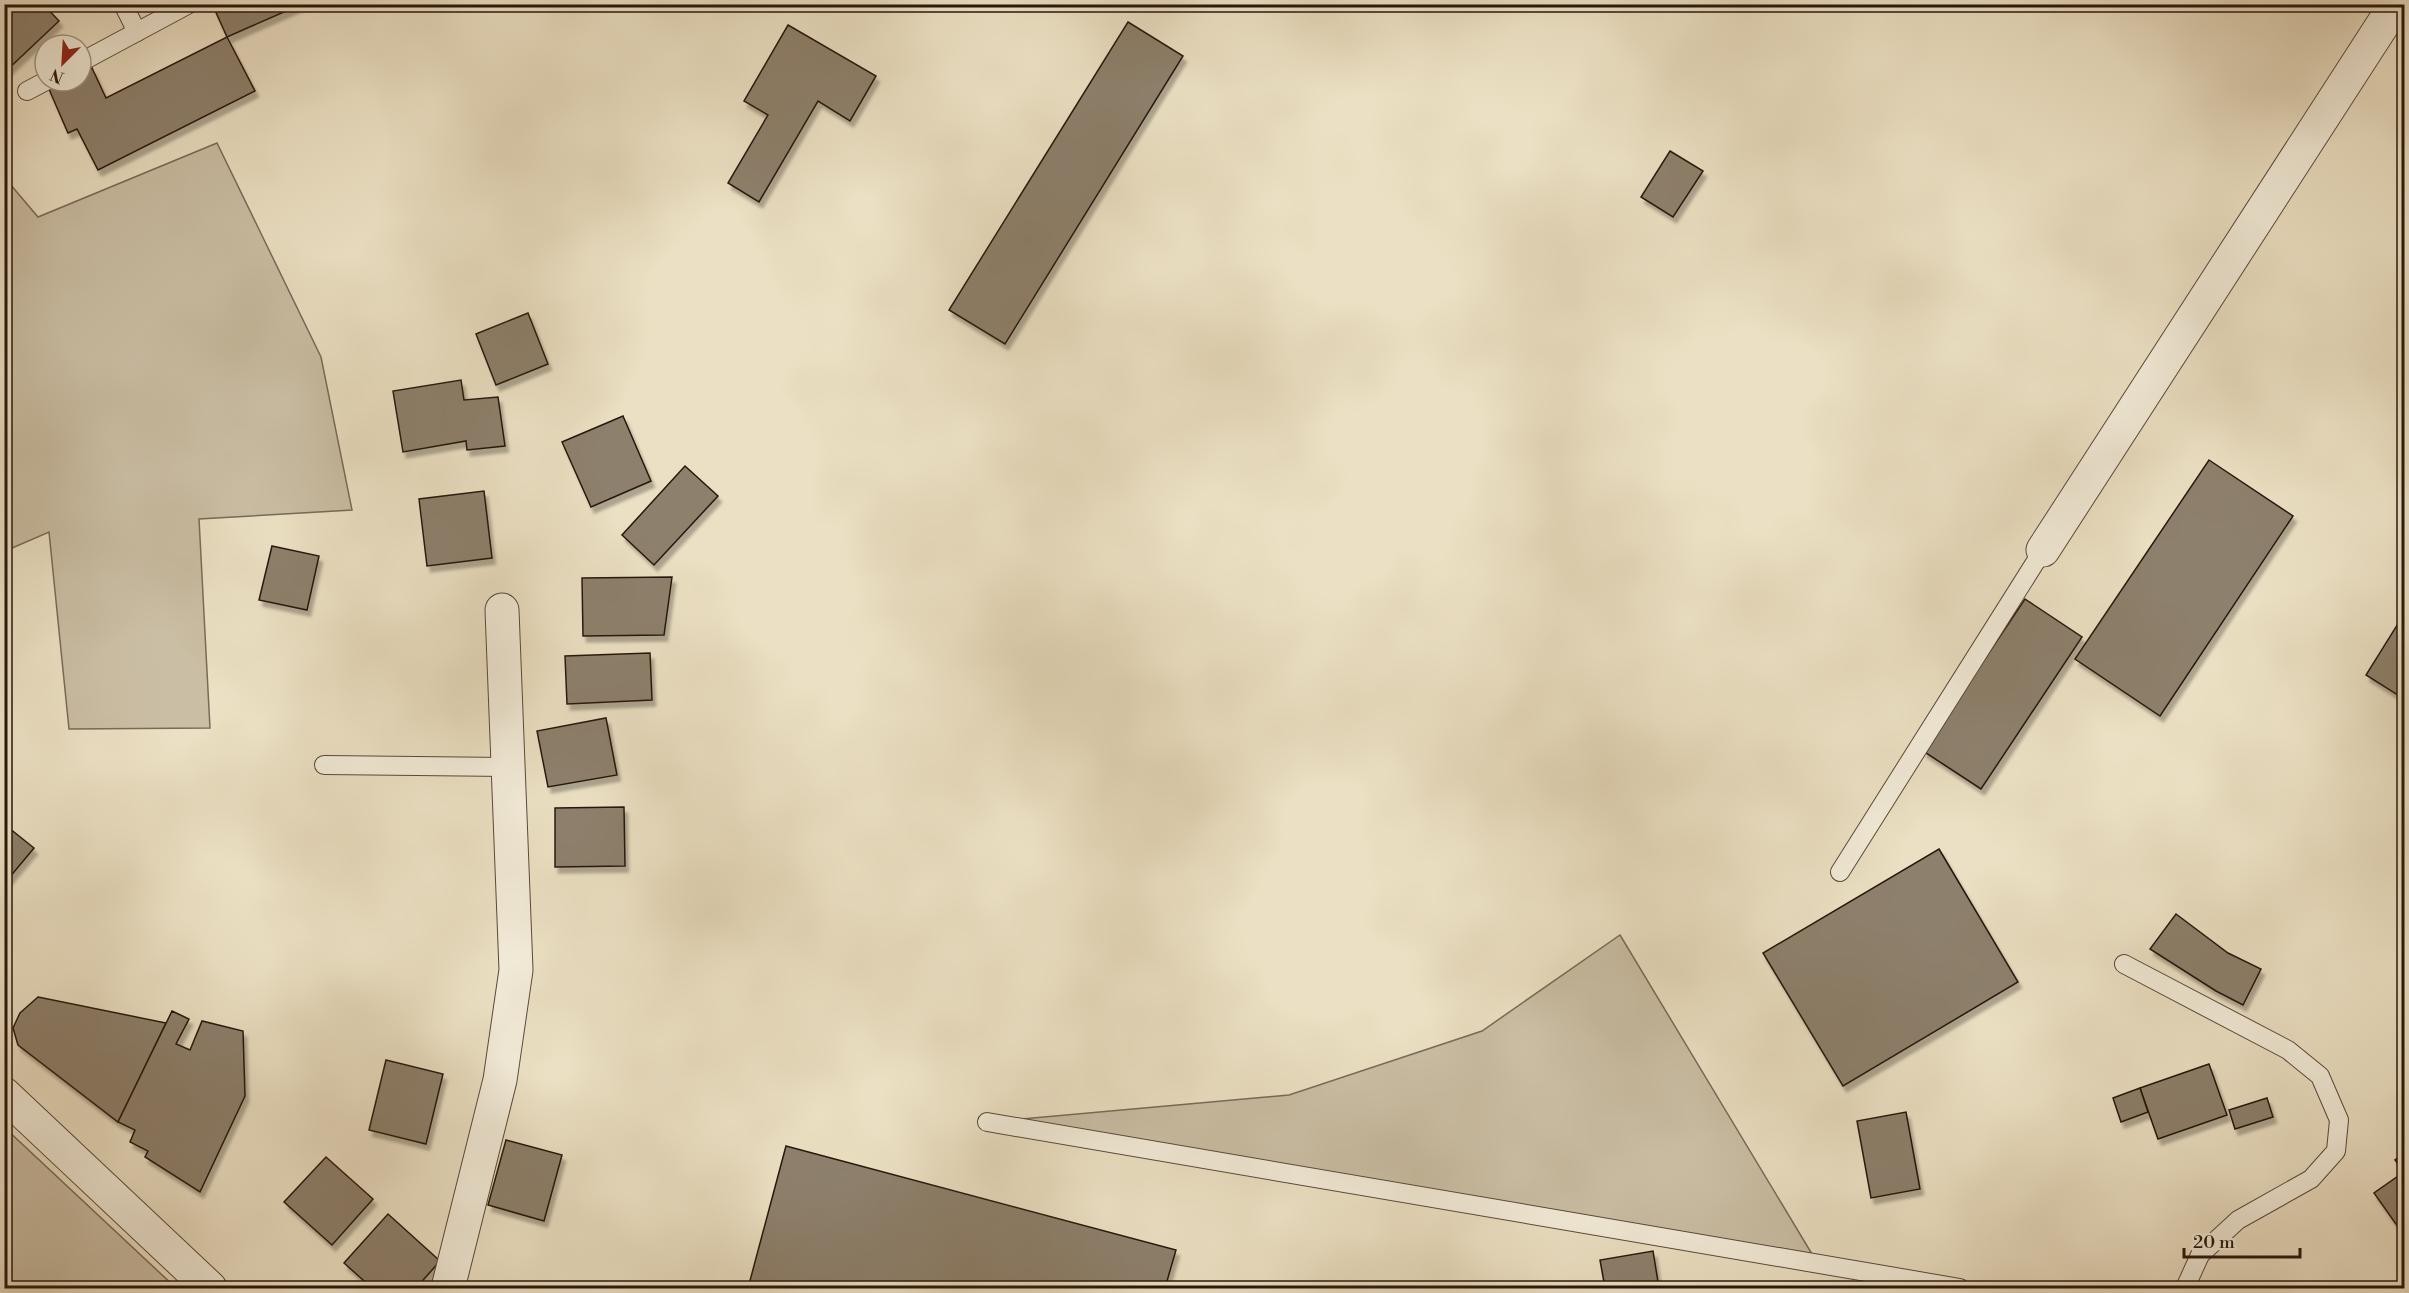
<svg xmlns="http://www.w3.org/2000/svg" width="2409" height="1293" viewBox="0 0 2409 1293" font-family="'Libre Bodoni',serif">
  <defs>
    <filter id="shadow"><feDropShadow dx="3.5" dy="6" stdDeviation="1.5" flood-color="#0004"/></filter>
  </defs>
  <rect width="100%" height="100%" fill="#ebe0c3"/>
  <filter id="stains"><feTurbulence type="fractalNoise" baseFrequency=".00333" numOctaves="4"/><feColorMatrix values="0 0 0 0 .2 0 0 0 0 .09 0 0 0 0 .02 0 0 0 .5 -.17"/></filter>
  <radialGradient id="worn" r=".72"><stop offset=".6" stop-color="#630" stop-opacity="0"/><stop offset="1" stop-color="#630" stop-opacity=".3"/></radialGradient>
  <g fill="#cabea4" stroke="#796a58" stroke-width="1.5">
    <polygon points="217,143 321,357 352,510 199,519 210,728 69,729 49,532 5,551 5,178 38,217"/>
    <polygon points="1620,935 1818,1264 987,1122 1289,1095 1482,1031"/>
    <polygon points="5,1128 176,1288 5,1288"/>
  </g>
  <g fill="#8d806c" stroke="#28170d" stroke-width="1.5" filter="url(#shadow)">
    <polygon points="4,4 43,4 59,21 6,71"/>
    <polygon points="222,4 302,4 227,37 214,8"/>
    <polygon points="1128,22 1183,56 1005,344 949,310"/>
    <polygon points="788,25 876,76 850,121 818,101 759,202 728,183 768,115 744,101"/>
    <polygon points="227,37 255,91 98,170 77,129 68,133 48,87 62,81 81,81 81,73 92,68 106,98"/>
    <polygon points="1670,151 1703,171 1673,217 1641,197"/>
    <polygon points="528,313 548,364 496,385 476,334"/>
    <polygon points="461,380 464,400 498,397 505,446 467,450 466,441 403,452 393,391"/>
    <polygon points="623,416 651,481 591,507 562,442"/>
    <polygon points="2209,460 2293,516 2160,716 2075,659"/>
    <polygon points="685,466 718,496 654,565 622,535"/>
    <polygon points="484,491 492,558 427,566 419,499"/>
    <polygon points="272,546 319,556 307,610 259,600"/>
    <polygon points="672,577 664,635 583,636 582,578"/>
    <polygon points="2025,599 2082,637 1981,789 1923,751"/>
    <polygon points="2404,614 2404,699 2366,675"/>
    <polygon points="650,653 652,700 567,704 565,656"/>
    <polygon points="606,718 617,775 548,787 537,731"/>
    <polygon points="624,807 625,866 555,867 555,808"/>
    <polygon points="4,824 34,848 4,884"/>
    <polygon points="1939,849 2018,982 1843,1086 1763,953"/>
    <polygon points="2176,914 2228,953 2261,969 2243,1005 2216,991 2150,949"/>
    <polygon points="38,997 166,1023 118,1122 18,1045 13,1028 20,1013"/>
    <polygon points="172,1011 189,1019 176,1044 190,1050 202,1021 243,1031 245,1096 200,1192 145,1157 148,1151 130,1142 135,1130 118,1122"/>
    <polygon points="386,1060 443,1074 426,1144 369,1130"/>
    <polygon points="2209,1064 2227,1115 2158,1139 2140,1088"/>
    <polygon points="2140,1088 2148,1112 2121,1122 2113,1098"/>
    <polygon points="2267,1098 2273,1117 2235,1129 2229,1110"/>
    <polygon points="1906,1112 1920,1189 1871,1198 1857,1121"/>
    <polygon points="506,1140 562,1155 544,1221 488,1205"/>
    <polygon points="786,1146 1176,1250 1165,1288 748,1288"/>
    <polygon points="2404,1153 2404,1173 2395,1160"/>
    <polygon points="326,1157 373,1199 332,1245 284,1202"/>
    <polygon points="2404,1172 2404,1234 2403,1234 2374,1193"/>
    <polygon points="388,1214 440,1261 416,1288 372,1288 344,1263"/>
    <polygon points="1653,1251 1659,1288 1605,1288 1600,1260"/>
  </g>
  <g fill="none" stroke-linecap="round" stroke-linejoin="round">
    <g stroke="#59493a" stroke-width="20">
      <g id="service">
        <polyline points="123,4 137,32"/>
        <polyline points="81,62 189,4"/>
        <polyline points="27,91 46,81"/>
        <polyline points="324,765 508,767"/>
        <polyline points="1840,872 2043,550"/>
        <polyline points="2124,964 2288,1050 2320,1076 2339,1120 2336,1151 2311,1179 2238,1220 2200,1255 2185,1288"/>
        <polyline points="987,1122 1960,1288"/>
      </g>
    </g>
    <g stroke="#59493a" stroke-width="35">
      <g id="minor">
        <polyline points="2043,550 2396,4"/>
        <polyline points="448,1288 500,1080 516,970 502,610"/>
      </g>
    </g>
    <g stroke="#59493a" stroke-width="35">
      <polyline id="tertiary" points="4,1094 210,1288"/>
    </g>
    <use href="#service" stroke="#f2ebd8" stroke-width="18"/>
    <use href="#minor" stroke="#f2ebd8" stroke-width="33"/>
    <use href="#tertiary" stroke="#f2ebd8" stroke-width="33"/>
  </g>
  <rect width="2409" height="1293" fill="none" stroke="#ebe0c3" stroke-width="24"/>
  <rect x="6" y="6" width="2397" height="1281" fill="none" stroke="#28170d" stroke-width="3"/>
  <rect x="12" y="12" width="2385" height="1269" fill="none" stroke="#28170d" stroke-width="1.5"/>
  <g transform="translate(63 63) rotate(204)"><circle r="28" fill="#f2ebd8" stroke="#a19687" stroke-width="1.5"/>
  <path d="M0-4.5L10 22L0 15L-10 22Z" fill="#8f2418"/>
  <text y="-9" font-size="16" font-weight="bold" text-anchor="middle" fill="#28170d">N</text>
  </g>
  <path d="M2184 1248v9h116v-9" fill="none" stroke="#28170d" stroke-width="3"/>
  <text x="2193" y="1248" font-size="18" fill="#28170d" stroke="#f2ebd8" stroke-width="4.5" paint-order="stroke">20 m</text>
  <rect width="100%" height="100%" filter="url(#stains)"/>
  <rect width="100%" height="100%" fill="url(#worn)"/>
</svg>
